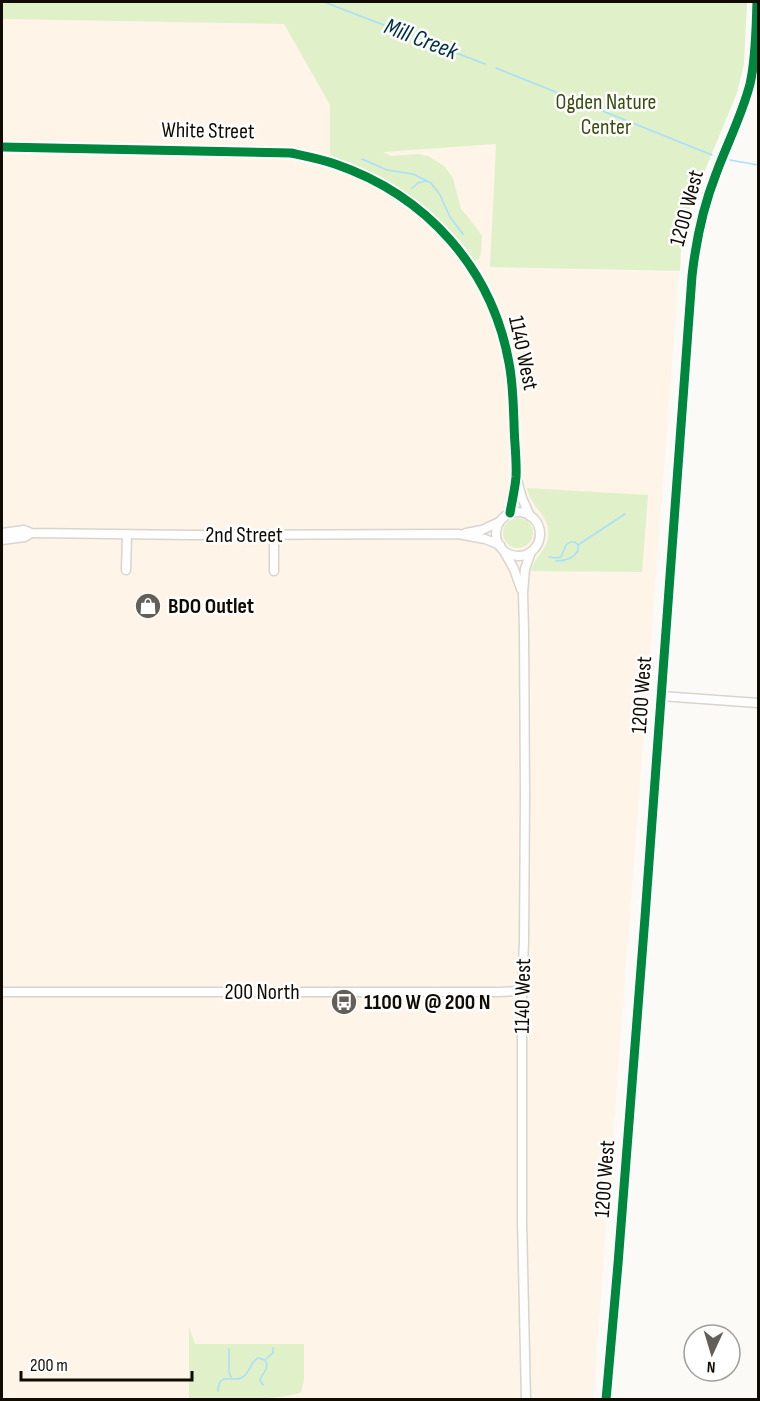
<svg xmlns="http://www.w3.org/2000/svg" width="760" height="1401" viewBox="0 0 760 1401" font-family="'Sofia Sans Condensed',sans-serif">
  <rect width="100%" height="100%" fill="#fcfaf7"/>
  <polygon fill="#fef4e8" points="2,19 284,24 330,105 331,155 497,144 491,267 679,272 593,1399 2,1400"/>
  <g fill="#e0f0c9">
    <path d="M2 2H747L744 64 737 93 689 209 681 249 680 271 490 267 496 144 383 152 391 156 418 154 428 156 444 166 453 178 461 209 469 218 482 236 481 253 479 259 477 260 474 261C469 253 464 245 457 238 423 199 380 172 330 156V105L284 24 2 19Z"/>
    <path d="M527 488 648 495 642 572 531 571C534 558 546 551 548 538 552 517 530 507 527 488Z"/>
    <circle cx="518" cy="533" r="15"/>
    <path d="M189 1327 195 1344H304V1380L301 1392C284 1401 212 1399 189 1399Z"/>
  </g>
  <g fill="none" stroke-linecap="round" stroke-linejoin="round">
    <g stroke="#a7dffc" stroke-width="1.5">
      <polyline points="324,2 485,64"/>
      <polyline points="496,68 712,155"/>
      <polyline points="362,159 387,170 413,174 431,183 440,195 450,217 463,234"/>
      <polyline points="730,160 758,165"/>
      <polyline points="412,188 418,183 426,181"/>
      <polyline points="578,545 625,514"/>
      <path d="M549 557 556 558 561 557 566 545 570 542H575L578 545V551C573 559 565 561 556 561"/>
      <polyline points="229,1349 229,1372 231,1377"/>
      <polyline points="266,1359 273,1353 273,1348"/>
      <path d="M218 1391C219 1370 232 1384 243 1377 251 1371 250 1362 258 1358L265 1360C270 1369 263 1372 260 1380L263 1385"/>
    </g>
    <g stroke="#d8d5ce" stroke-width="11">
      <g id="minor">
        <path d="M2 147 291 153C305 156 321 159 335 164 426 195 492 268 509 363 513 383 513 402 514 422 514 440 517 459 516 477 515 489 512 501 510 513"/>
        <polyline points="517,480 522,498 530,516"/>
        <circle cx="518" cy="534" r="22"/>
        <polyline points="2,533 24,530 31,533 192,535 458,534 485,539 500,545"/>
        <polyline points="466,533 482,530 499,522"/>
        <polyline points="274,535 274,571"/>
        <polyline points="2,540 25,537 31,533"/>
        <polyline points="505,553 514,569 521,589"/>
        <polyline points="126,570 127,535"/>
        <polyline points="661,696 758,703"/>
        <polyline points="2,992 498,992 522,991"/>
        <polyline points="526,1400 522,1220 522,991 524,941 525,795 524,631 523,593 525,569 531,552"/>
        <path d="M606 1400 618 1264 645 917 692 276C696 240 703 207 716 174 727 144 742 115 750 84 756 58 756 28 757 2"/>
      </g>
    </g>
    <use href="#minor" stroke="#fffefe" stroke-width="8"/>
    <g stroke="#fff" stroke-width="13">
      <g id="cycleway">
        <path d="M2 147 291 153C305 156 321 159 335 164 426 195 492 268 509 363 513 383 513 402 514 422 514 440 517 459 516 477 515 489 512 501 510 513"/>
        <path d="M606 1400 618 1264 645 917 692 276C696 240 703 207 716 174 727 144 742 115 750 84 756 58 756 28 757 2"/>
      </g>
    </g>
    <use href="#cycleway" stroke="#00873e" stroke-width="9"/>
  </g>
  <defs>
    <g id="shop-disc" transform="scale(1.35)"><circle r="9.5" fill="#635f58" stroke="#fff"/><path d="M-5-2.5h2.3a2.7 3.5 0 0 1 5.4 0H5L5.5 6h-11ZM-1.5-2.5h3a1.5 2.3 0 0 0-3 0Z" fill="#fff"/></g>
    <g id="bus-disc" transform="scale(1.35)"><circle r="9.5" fill="#635f58" stroke="#fff"/><path d="M-5-6H5V4H4V6H2V4H-2V6H-4V4H-5ZM-3.5-4V0h7V-4ZM-3.5 1.2v1.5H-2V1.2ZM2 1.2v1.5H3.5V1.2Z" fill="#fff"/></g>
  </defs>
  <g fill-rule="evenodd">
    <use href="#shop-disc" x="148" y="606"/>
    <use href="#bus-disc" x="344" y="1002"/>
  </g>
  <g text-anchor="middle" dominant-baseline="central" stroke-width="5" stroke-linejoin="round" paint-order="stroke">
    <g font-size="22" fill="#374e0c" stroke="#fff">
      <text x="606" y="102">Ogden Nature<tspan x="606" dy="25">Center</tspan></text>
    </g>
    <g font-size="22" fill="#110c03" stroke="#fff">
      <text transform="translate(208 131) rotate(1)">White Street</text>
      <text transform="translate(687 208) rotate(-75)">1200 West</text>
      <text transform="translate(523 353) rotate(78)">1140 West</text>
      <text x="244" y="535">2nd Street</text>
      <text transform="translate(642 695) rotate(-86)">1200 West</text>
      <text x="262" y="992">200 North</text>
      <text transform="translate(523 996) rotate(-89)">1140 West</text>
      <text transform="translate(605 1179) rotate(-86)">1200 West</text>
    </g>
    <g font-size="22" font-weight="bold" fill="#110c03" stroke="#fff" text-anchor="start">
      <text x="168" y="606">BDO Outlet</text>
      <text x="364" y="1002">1100 W @ 200 N</text>
    </g>
    <g font-size="24" font-style="italic" fill="#003045" stroke="#fff">
      <text transform="translate(421 39) rotate(21)">Mill Creek</text>
    </g>
  </g>
  <rect width="760" height="1401" fill="none" stroke="#110c03" stroke-width="6"/>
  <g transform="translate(712 1353) rotate(184)"><circle r="28" fill="#ffffff" stroke="#a09e9a" stroke-width="1.5"/>
  <path d="M0-4.5L10 22L0 15L-10 22Z" fill="#635f58"/>
  <text y="-9" font-size="16" font-weight="bold" text-anchor="middle" fill="#110c03">N</text>
  </g>
  <path d="M21 1371v9h171v-9" fill="none" stroke="#110c03" stroke-width="3"/>
  <text x="30" y="1371" font-size="18" fill="#110c03" stroke="#ffffff" stroke-width="4.5" paint-order="stroke">200 m</text>
</svg>
